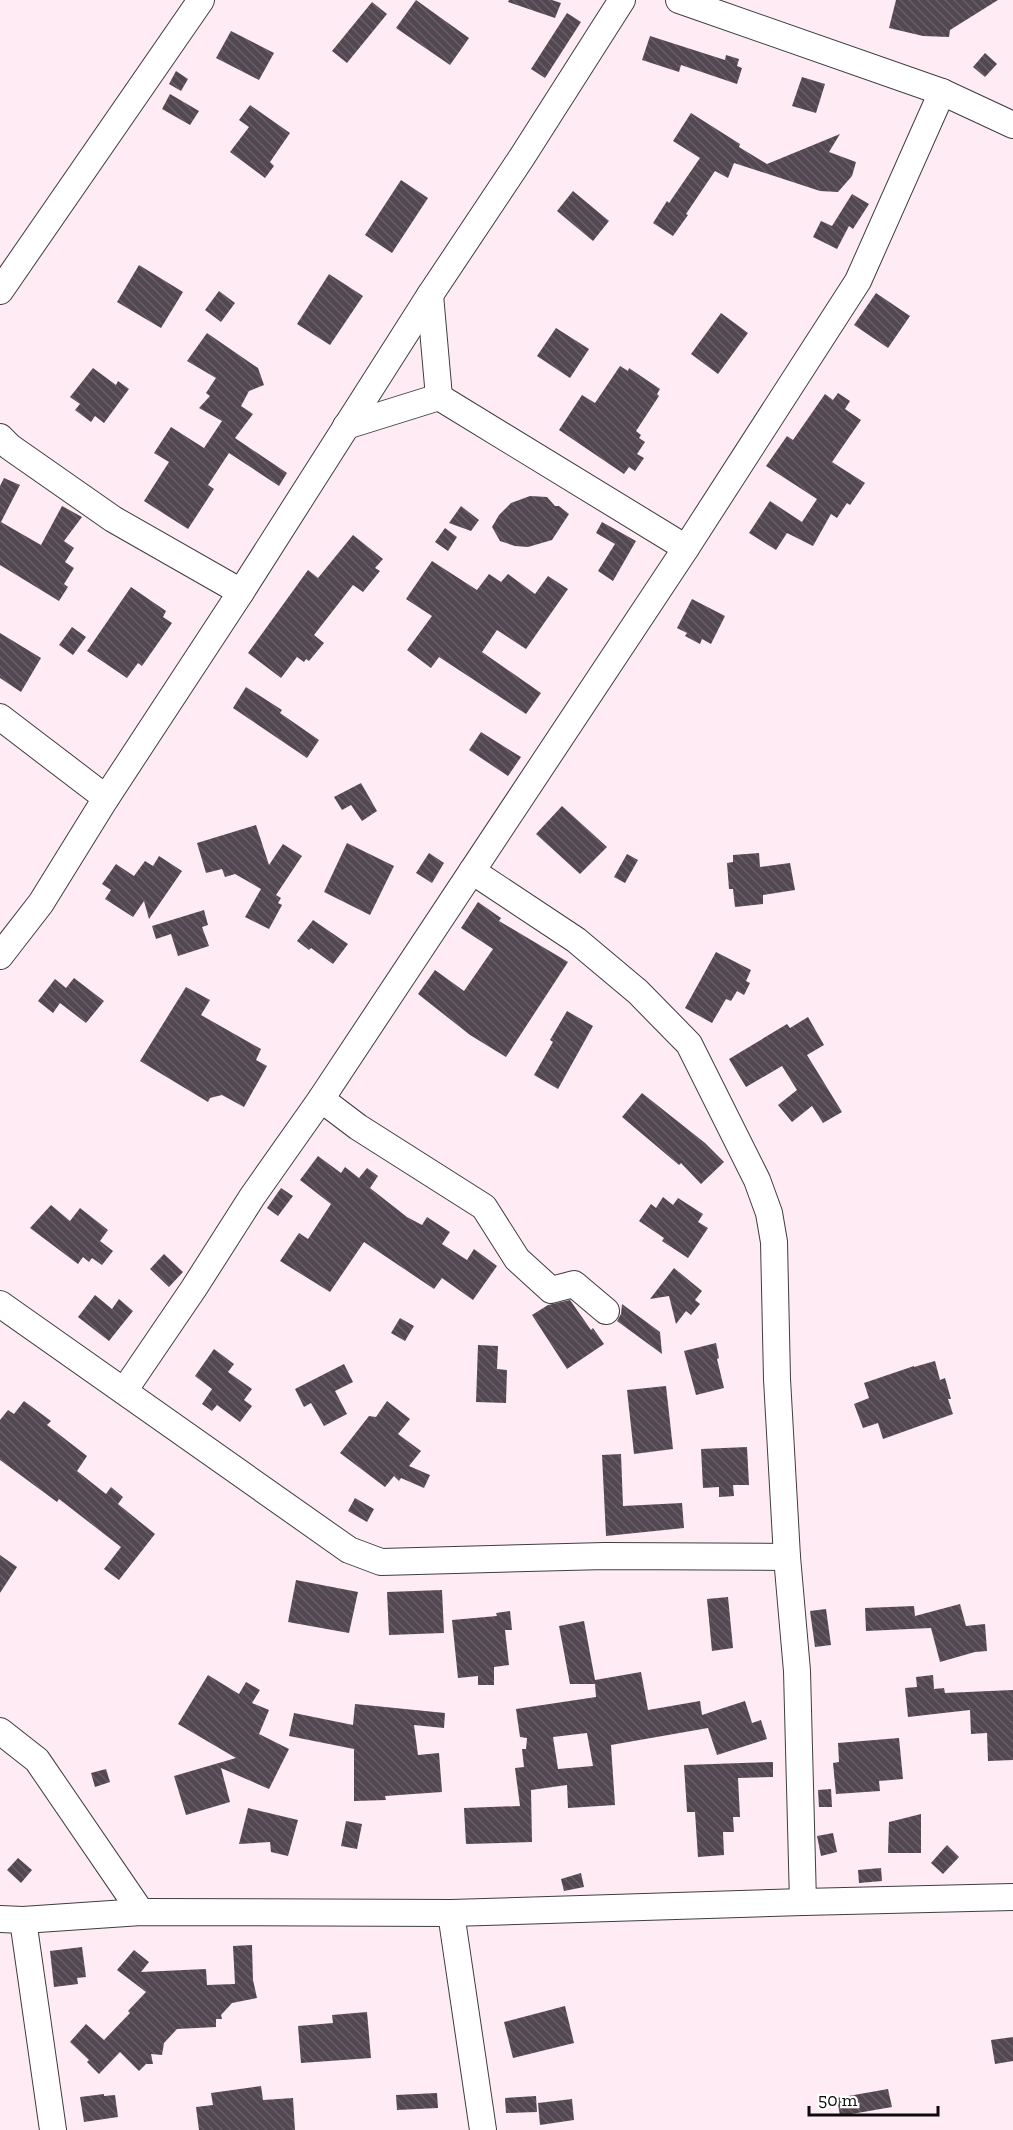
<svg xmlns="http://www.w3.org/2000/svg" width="1013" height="2130" viewBox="0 0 1013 2130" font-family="'Zilla Slab',serif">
  <defs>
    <pattern id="building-back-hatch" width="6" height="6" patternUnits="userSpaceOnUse" patternTransform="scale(1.5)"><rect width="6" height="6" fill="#534852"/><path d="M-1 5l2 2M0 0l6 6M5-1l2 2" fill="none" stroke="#675e66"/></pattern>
  </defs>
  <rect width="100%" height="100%" fill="#feebf4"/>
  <g fill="url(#building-back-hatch)" fill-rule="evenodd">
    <polygon points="416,0 469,38 450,65 396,28"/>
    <polygon points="509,0 552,0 561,3 555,18 508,2"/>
    <polygon points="896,0 998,0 950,30 949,37 923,36 889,28"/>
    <polygon points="372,2 387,14 347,63 332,51"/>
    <polygon points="567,13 581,22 545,78 531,69"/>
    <polygon points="231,31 274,53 259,80 216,58"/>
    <polygon points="650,36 725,60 726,55 739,59 737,66 742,68 737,84 681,65 679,72 642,60"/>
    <polygon points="985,53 997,64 985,77 973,67"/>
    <polygon points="176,71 188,79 181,91 169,84"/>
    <polygon points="802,77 825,84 816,113 792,106"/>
    <polygon points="170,94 199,111 190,125 162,109"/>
    <polygon points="250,105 290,133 270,162 274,166 265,178 230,152 249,127 239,120"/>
    <polygon points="691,113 740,144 739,147 767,164 840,134 829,152 856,162 852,176 838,192 820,191 734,163 728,178 715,171 686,214 688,215 673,236 653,223 667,201 669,203 700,158 673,141"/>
    <polygon points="401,180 428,198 392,253 365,235"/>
    <polygon points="573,191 609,221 593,241 557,211"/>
    <polygon points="852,194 869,204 853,229 849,226 837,249 813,237 821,221 832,226"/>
    <polygon points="139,265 183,292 161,328 117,302"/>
    <polygon points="329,274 363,296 330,345 297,324"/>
    <polygon points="219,291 235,303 221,322 205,310"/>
    <polygon points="876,293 910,316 888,348 854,325"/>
    <polygon points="721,313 748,333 718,374 691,354"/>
    <polygon points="556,328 589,349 570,378 537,356"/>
    <polygon points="207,333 258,368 264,385 249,391 241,406 253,414 235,438 287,473 279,486 229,453 208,485 214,489 188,529 144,501 169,462 154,453 171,427 204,448 222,421 199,408 210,396 206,393 216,378 187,361"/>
    <polygon points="620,366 628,371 629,368 660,389 657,394 659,396 636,431 641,435 639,438 645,442 637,454 644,458 635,471 629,467 624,474 559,430 582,395 595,403"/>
    <polygon points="93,368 116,385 118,381 129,389 104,423 95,416 91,422 75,410 80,404 70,397"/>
    <polygon points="838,393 850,401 845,409 861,420 832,462 865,483 850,505 847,503 837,518 831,514 813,546 787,533 776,550 749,533 770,501 802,522 817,499 766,466 787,436 793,440 825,394 833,400"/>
    <polygon points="4,478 20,485 1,522 41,545 62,506 82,517 64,541 74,548 65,562 74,568 64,584 68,587 59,601 0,565 0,486"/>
    <polygon points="530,496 547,497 555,506 559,506 569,514 552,540 528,547 515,546 500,541 492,527 499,515 511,503"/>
    <polygon points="461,506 479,520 471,531 449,523"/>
    <polygon points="602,522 636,541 613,581 598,571 615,544 596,533"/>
    <polygon points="445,528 457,537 448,551 435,542"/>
    <polygon points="353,535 383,559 375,568 380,571 363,592 353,585 314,635 324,643 309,661 306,659 304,662 297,657 281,678 248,653 308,570 318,578"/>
    <polygon points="432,561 477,590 489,574 501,582 508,574 535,594 548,576 568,589 526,649 497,630 482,652 541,693 526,714 439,657 431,668 407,650 432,616 406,599"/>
    <polygon points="131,587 166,611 163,617 172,623 142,666 138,663 127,678 87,651"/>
    <polygon points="692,599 725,616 711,644 702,639 700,644 685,636 687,633 677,628"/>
    <polygon points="72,627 86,637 73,655 59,645"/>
    <polygon points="0,633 41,658 21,692 0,678"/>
    <polygon points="246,687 282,710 280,713 319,740 307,758 233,708"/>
    <polygon points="481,732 521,757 508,776 469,750"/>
    <polygon points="361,783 377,811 362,821 351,805 342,810 334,797"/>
    <polygon points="562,806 607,847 580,874 536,834"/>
    <polygon points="256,825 269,865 283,844 302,856 276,895 281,898 278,903 282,905 269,929 245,917 261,889 235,874 225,877 222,869 206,873 197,843"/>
    <polygon points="347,843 394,866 370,915 324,892"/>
    <polygon points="429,853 444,863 432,883 416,873"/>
    <polygon points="759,853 760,867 790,863 795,890 763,895 763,904 735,907 733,889 729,889 727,863 733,862 733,855"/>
    <polygon points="627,854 638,860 625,883 614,877"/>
    <polygon points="159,856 182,871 149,919 144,901 133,917 105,899 111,890 102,884 116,864 134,876 145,861 153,866"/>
    <polygon points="478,902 501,918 499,921 568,962 506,1057 470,1035 418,994 435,970 464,991 493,949 461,928"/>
    <polygon points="204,910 208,925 202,927 209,946 178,956 171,934 156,939 152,926"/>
    <polygon points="313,920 348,944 333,964 311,948 309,950 297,941"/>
    <polygon points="716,952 751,970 746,981 750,983 744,995 737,991 731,1001 726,999 712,1023 685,1008"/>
    <polygon points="74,978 104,1001 86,1023 60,1003 53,1013 38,1001 55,979 66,988"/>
    <polygon points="186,987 210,1000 201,1015 261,1049 256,1060 267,1066 244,1107 222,1095 210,1098 208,1102 140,1061"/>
    <polygon points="567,1011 593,1026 558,1089 534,1075 553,1042 550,1040"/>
    <polygon points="808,1017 824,1045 807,1055 842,1112 823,1123 812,1106 792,1122 778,1105 797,1090 782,1066 746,1087 729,1059 787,1024 790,1028"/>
    <polygon points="642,1093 705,1143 724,1162 701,1184 681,1163 679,1165 622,1117"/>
    <polygon points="318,1156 341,1173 345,1167 359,1178 367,1168 378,1176 370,1188 407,1217 422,1225 427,1217 450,1232 442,1244 467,1260 474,1249 497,1266 473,1300 442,1278 434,1289 364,1242 330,1292 280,1261 299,1233 308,1239 331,1204 300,1180"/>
    <polygon points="281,1188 293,1196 278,1216 267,1208"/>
    <polygon points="663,1197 673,1205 678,1198 703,1214 698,1222 708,1228 688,1258 662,1241 664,1238 639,1221 651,1204 656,1208"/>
    <polygon points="51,1205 70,1221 80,1208 108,1230 100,1241 113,1251 102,1265 92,1258 89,1262 83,1257 78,1264 30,1228"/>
    <polygon points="164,1254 183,1272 169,1287 150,1269"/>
    <polygon points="674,1268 702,1291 695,1300 700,1304 691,1315 686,1311 676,1324 669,1296 650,1299"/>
    <polygon points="95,1295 112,1309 119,1299 133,1311 109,1341 78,1317"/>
    <polygon points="570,1300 591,1330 593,1328 604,1344 567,1369 532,1315 548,1305"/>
    <polygon points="622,1304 660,1332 662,1354 617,1321 621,1314"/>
    <polygon points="400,1318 414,1326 405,1341 391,1333"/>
    <polygon points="716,1343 719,1358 717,1359 724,1388 696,1395 684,1351"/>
    <polygon points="478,1345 498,1346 497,1369 507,1370 506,1403 476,1402"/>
    <polygon points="214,1349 234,1364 228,1372 252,1389 244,1400 252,1406 240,1422 217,1405 212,1411 202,1404 212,1389 195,1376"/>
    <polygon points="935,1361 940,1380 945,1378 951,1399 948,1399 953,1414 883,1439 878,1423 863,1428 854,1404 869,1398 864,1383 914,1366 914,1367"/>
    <polygon points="344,1364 353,1382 335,1391 347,1414 324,1426 311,1403 304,1407 295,1389"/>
    <polygon points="666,1386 673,1449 634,1454 627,1390"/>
    <polygon points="24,1401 51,1421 47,1425 87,1456 77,1471 106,1494 111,1487 123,1497 118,1504 155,1534 119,1580 104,1569 121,1547 59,1499 57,1502 0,1460 0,1420 8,1410 14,1414"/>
    <polygon points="387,1401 410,1419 398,1434 421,1451 409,1466 430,1475 424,1488 401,1478 399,1481 394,1476 385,1487 340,1453 369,1416 376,1417"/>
    <polygon points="747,1447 749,1485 733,1485 734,1496 719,1497 719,1487 703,1488 701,1449"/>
    <polygon points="621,1454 623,1506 682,1503 684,1528 606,1536 602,1455"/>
    <polygon points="355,1498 374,1509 367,1522 348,1511"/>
    <polygon points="0,1555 17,1567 0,1593"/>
    <polygon points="296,1580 358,1592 349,1633 288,1622"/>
    <polygon points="442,1590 444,1633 389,1635 387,1592"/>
    <polygon points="728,1597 733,1648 712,1651 707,1599"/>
    <polygon points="960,1604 966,1626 985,1624 987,1651 975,1652 940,1662 931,1628 866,1631 865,1608 914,1606 915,1616"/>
    <polygon points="826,1609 831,1645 815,1647 810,1611"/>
    <polygon points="510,1611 512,1630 505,1630 509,1665 494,1667 494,1685 478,1685 478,1676 458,1678 452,1620 497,1616 496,1613"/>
    <path d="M584 1621 595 1680 641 1672 648 1710 700 1701 702 1715 745 1701 752 1723 761 1720 767 1739 717 1755 708 1728 611 1745 615 1805 568 1808 567 1785 531 1790 532 1842 466 1844 464 1808 520 1806 515 1768 524 1767 522 1749H526L527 1738 520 1737 516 1709 596 1697 595 1684H570L559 1626ZM587 1733 593 1766 558 1769 553 1737Z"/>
    <polygon points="208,1675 239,1694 246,1682 260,1690 252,1703 269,1710 259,1734 289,1749 269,1789 221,1768 230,1802 186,1815 174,1776 236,1758 178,1724"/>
    <polygon points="933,1675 934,1689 944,1688 945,1693 1013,1690 1013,1760 988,1761 987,1733 971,1734 970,1710 908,1717 905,1688 917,1687 916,1677"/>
    <polygon points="355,1704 445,1713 444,1728 414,1725 418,1755 439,1753 442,1792 385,1796 386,1800 354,1801 354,1749 289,1736 294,1713 353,1725"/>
    <polygon points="899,1738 903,1779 879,1781 880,1791 836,1794 833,1763 839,1762 838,1743"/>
    <polygon points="773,1762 773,1777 738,1778 740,1817 733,1817 734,1832 723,1832 724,1855 698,1857 695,1812 687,1812 684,1765"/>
    <polygon points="106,1769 110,1782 95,1787 91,1773"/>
    <polygon points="831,1789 832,1807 819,1807 818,1790"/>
    <polygon points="248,1808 298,1820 288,1856 271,1852 270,1842 239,1844"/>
    <polygon points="921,1814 921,1853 888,1853 889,1822"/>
    <polygon points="346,1821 362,1824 357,1849 341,1846"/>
    <polygon points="833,1833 837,1852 821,1856 817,1836"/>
    <polygon points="947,1845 959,1857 943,1874 931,1863"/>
    <polygon points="18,1858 32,1870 21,1883 7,1870"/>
    <polygon points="881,1868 882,1881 859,1883 858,1870"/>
    <polygon points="581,1873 584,1887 564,1891 561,1879"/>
    <polygon points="252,1945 253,1980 257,1998 232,2003 221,2015 222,2019 216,2019 216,2027 177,2029 164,2043 162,2055 151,2054 153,2064 146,2064 139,2071 120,2052 99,2074 87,2062 89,2060 70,2042 86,2024 104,2040 130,2013 128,2011 146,1992 117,1970 134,1950 149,1962 141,1972 206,1969 207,1985 235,1984 233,1946"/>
    <polygon points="82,1947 86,1977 77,1978 78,1984 54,1987 50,1951"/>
    <polygon points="565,2006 574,2043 513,2058 504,2022"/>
    <polygon points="367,2012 371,2058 301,2063 298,2026 333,2023 332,2015"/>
    <polygon points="1013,2037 1013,2061 995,2064 991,2040"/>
    <polygon points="261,2086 263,2100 293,2098 295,2130 199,2130 196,2107 213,2105 211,2093"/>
    <polygon points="888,2089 892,2107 840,2116 837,2098"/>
    <polygon points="437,2093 438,2108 397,2110 396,2095"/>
    <polygon points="104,2094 104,2096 115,2095 118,2117 84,2122 80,2097"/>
    <polygon points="536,2096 537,2112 506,2113 505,2098"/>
    <polygon points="572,2099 574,2120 540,2125 538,2103"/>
  </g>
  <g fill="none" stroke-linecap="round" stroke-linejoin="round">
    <g stroke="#3e3e3e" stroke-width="28">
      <g id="minor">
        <polyline points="679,0 942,92 1013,125"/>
        <polyline points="0,291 201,0"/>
        <polyline points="430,295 439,397"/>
        <polyline points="346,426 439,397 686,548"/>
        <polyline points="0,437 10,447 113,519 241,592"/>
        <polyline points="0,717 106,798"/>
        <polyline points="472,871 576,940 638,992 689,1044 757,1180 769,1213 774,1242 777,1379 787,1557 797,1671 803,1902"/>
        <polyline points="0,956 41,903 106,798 241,592 430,295 522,157 622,0"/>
        <polyline points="321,1099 358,1127 484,1207 517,1259 551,1290 574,1284 606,1311"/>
        <polyline points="0,1304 349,1550 381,1562 605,1556 787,1557"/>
        <polyline points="124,1391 194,1288 252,1197 321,1099 686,548 858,281 942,92"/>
        <polyline points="0,1731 37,1760 141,1912"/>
        <polyline points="451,1913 803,1902 1013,1897"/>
        <polyline points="0,1919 23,1920 141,1912 451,1913 483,2130"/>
        <polyline points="23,1920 53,2130"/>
      </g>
    </g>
    <use href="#minor" stroke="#fff" stroke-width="26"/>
  </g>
  <path d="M809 2106v9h129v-9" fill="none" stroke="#0b0b0b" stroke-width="3"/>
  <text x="818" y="2106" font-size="18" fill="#0b0b0b" stroke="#ffffff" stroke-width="4.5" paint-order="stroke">50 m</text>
</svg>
